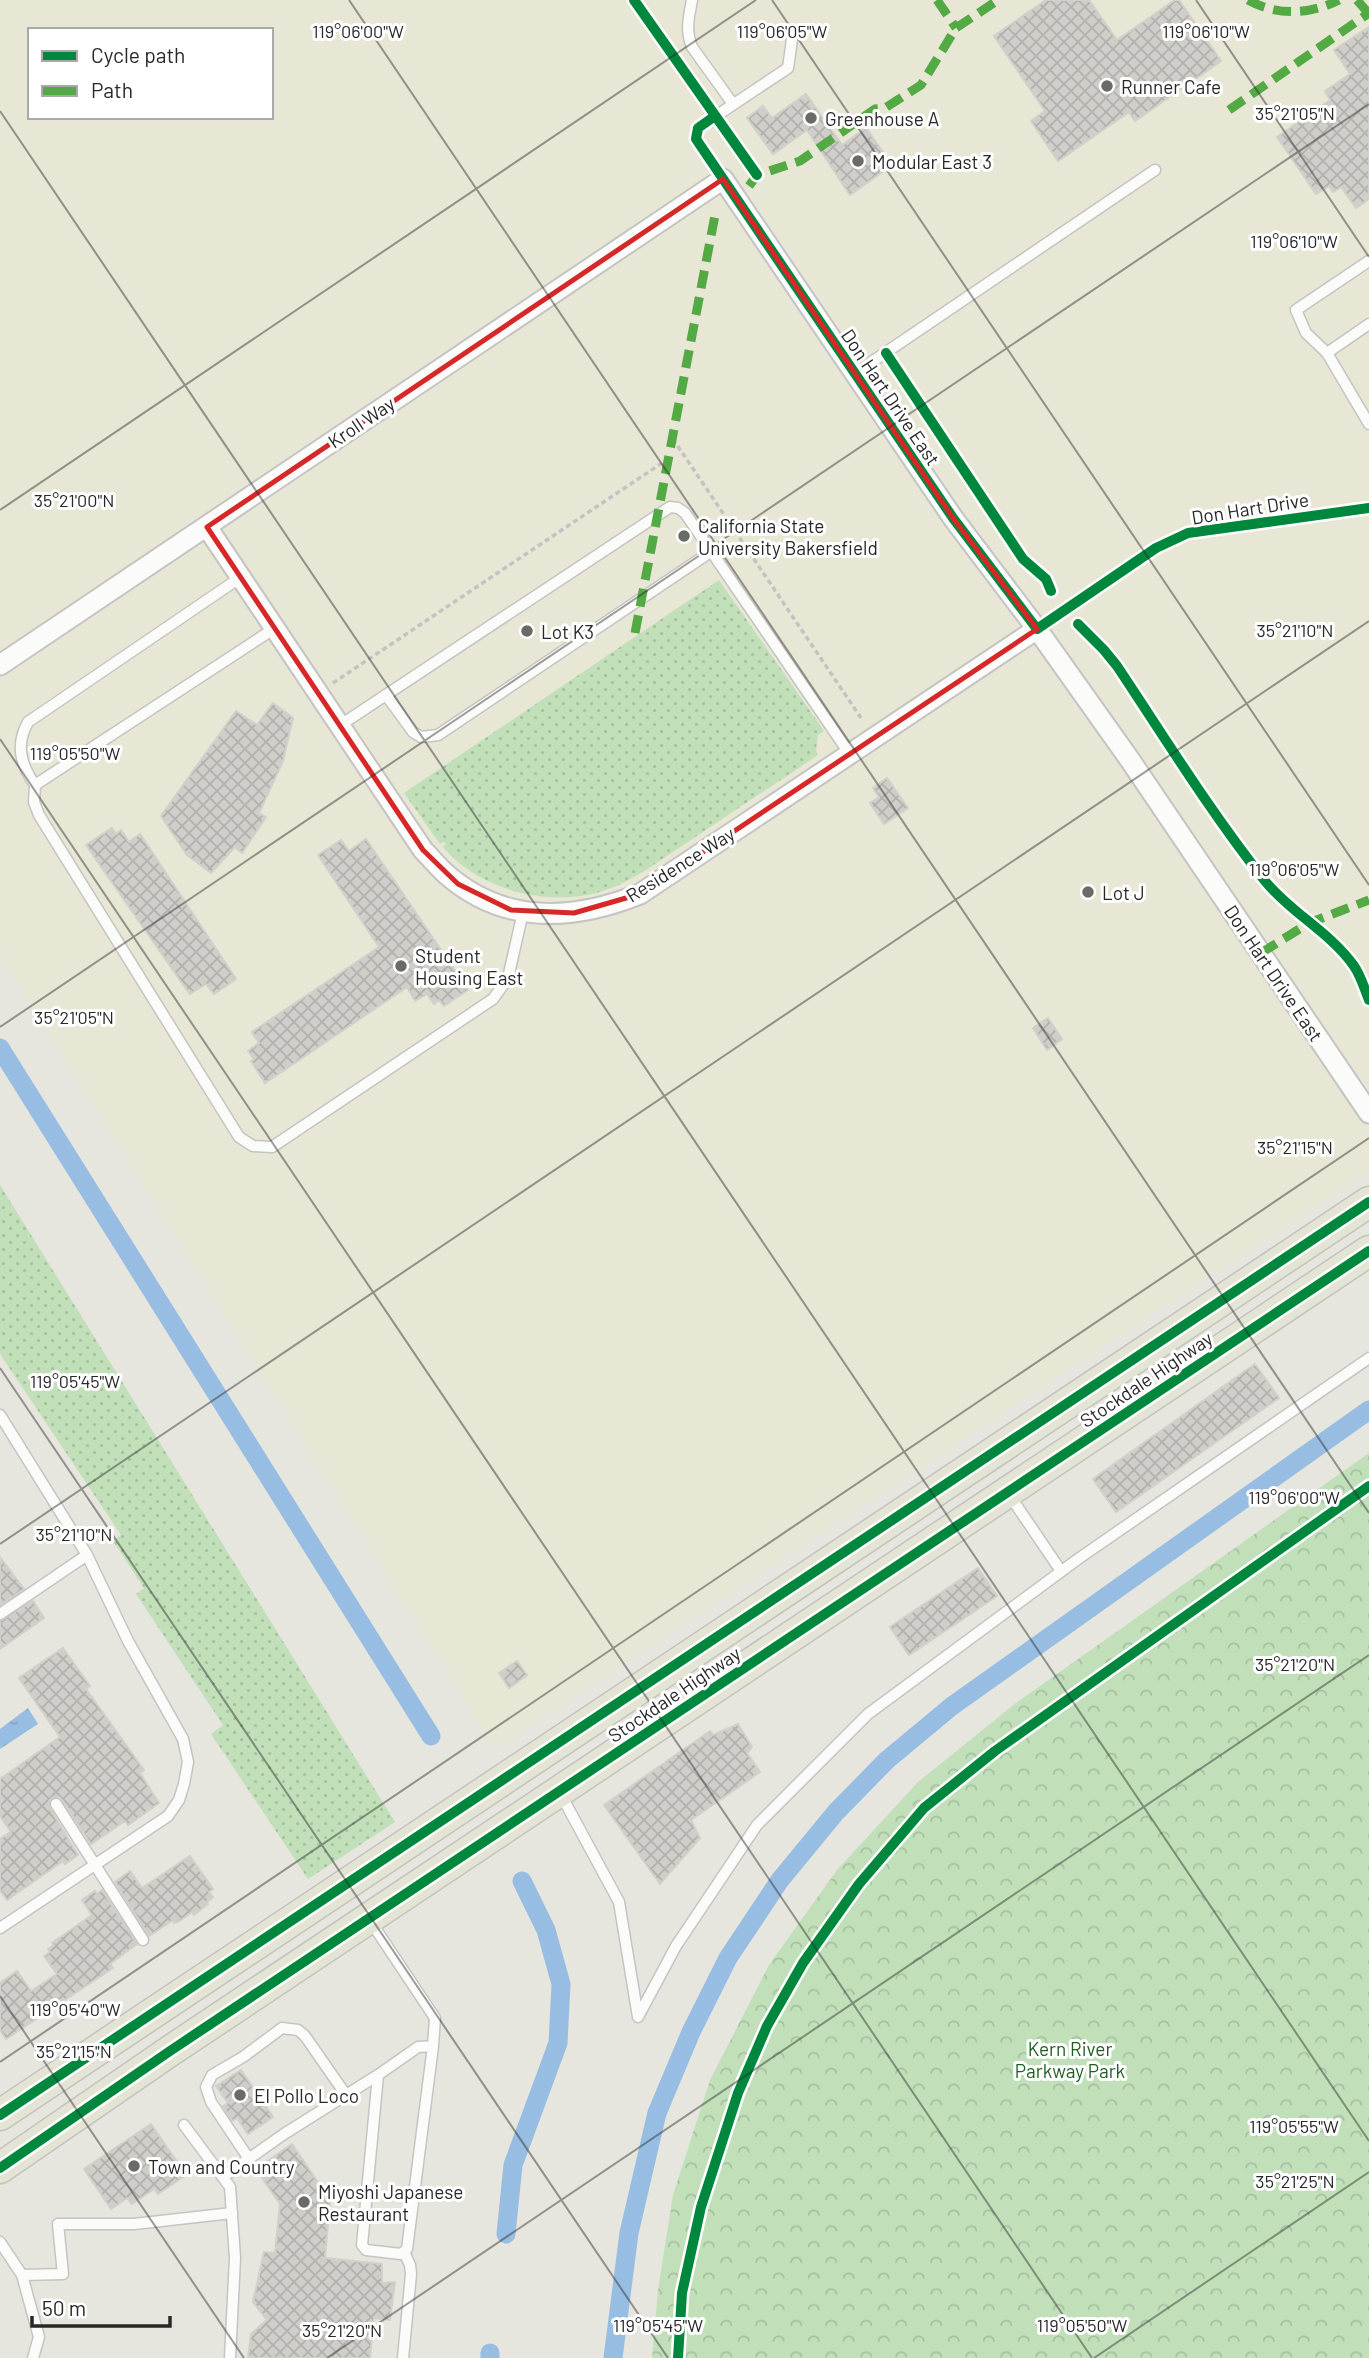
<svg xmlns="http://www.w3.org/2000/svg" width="1369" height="2358" viewBox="0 0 1369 2358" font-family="Barlow,sans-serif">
  <defs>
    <pattern id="grass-dots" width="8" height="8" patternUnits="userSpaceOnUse" patternTransform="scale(1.75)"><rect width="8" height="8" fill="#c1e0ba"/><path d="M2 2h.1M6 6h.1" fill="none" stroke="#a6c0a0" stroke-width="1.8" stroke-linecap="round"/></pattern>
    <pattern id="park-crowns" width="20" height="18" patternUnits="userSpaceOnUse" patternTransform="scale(1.75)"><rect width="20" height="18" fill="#c1e0ba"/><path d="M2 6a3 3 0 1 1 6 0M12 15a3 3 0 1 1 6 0" fill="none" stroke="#a6c0a0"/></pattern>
    <pattern id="water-ripples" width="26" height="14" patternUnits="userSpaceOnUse" patternTransform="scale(1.75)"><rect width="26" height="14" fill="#98bde2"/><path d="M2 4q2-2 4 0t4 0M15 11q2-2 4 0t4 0" fill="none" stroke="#83a2c2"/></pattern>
    <pattern id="building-cross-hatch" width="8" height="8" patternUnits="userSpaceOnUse" patternTransform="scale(1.75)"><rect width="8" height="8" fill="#cfcec9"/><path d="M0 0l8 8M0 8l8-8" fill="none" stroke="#b2b1ad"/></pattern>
  </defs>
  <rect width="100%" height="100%" fill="#e6e5de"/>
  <path fill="#e8e6d4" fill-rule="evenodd" d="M0 0H1369V1170L495 1749 0 955ZM30 30H271V117H30Z"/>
  <g fill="url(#grass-dots)">
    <path d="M719 580 824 731 818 735 816 750 818 755 646 870C628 881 609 891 587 895 536 904 477 887 443 847L446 844 444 842 440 844 404 793Z"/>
    <polygon points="0,1185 395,1822 308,1879 211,1734 223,1725 136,1594 144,1588 113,1541 121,1535 0,1354"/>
  </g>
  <polygon fill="url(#park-crowns)" points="1369,1453 1369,2358 652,2358 658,2290 673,2195 710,2080 769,1965 837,1870 918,1782 1016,1703"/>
  <polygon fill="url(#water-ripples)" points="28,1708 38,1724 0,1749 0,1729"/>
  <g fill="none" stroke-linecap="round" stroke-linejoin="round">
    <g stroke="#98bde2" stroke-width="19">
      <polyline points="0,1048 431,1736"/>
      <polyline points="506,2234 513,2165 558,2043 561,1984 546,1930 522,1881"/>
      <polyline points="490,2358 490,2353"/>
      <polyline points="613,2358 629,2233 657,2113 691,2032 728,1958 780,1880 836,1812 887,1760 952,1706 1369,1410"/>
    </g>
  </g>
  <g fill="url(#building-cross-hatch)" stroke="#d1d0ca" stroke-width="2">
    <polygon points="1046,0 1089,0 1117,40 1175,0 1179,0 1221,61 1135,121 1129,112 1058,161 1031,121 1045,111 994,36"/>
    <polygon points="1369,27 1369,199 1356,208 1341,187 1333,192 1329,186 1316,194 1277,137 1330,100 1325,91 1350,74 1334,50"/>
    <polygon points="806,94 842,145 866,128 892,165 850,195 807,130 773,154 747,118 763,106 772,118"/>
    <polygon points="273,703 293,718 283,761 259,813 266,817 242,853 235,847 211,873 187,855 161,816 236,711 257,725"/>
    <polygon points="887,778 908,808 884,824 870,803 879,797 873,788"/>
    <polygon points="112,828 116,834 121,830 129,842 140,834 236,979 214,994 206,984 190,994 184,986 86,845"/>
    <polygon points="366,839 468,990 444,1006 439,1000 434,1004 427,994 415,1001 407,987 265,1083 251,1061 254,1059 248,1051 259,1043 252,1032 379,947 318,855 341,840 349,851"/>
    <polygon points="1048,1018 1062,1039 1047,1050 1033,1028"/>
    <polygon points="1255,1364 1279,1398 1116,1512 1093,1479"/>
    <polygon points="0,1557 24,1589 0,1605"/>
    <polygon points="978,1568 997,1596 909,1655 890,1627"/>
    <polygon points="33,1601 44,1618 0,1649 0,1621"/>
    <polygon points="63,1648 90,1686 86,1689 144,1770 140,1773 159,1803 128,1825 125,1821 91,1844 62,1800 59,1797 53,1797 49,1801 49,1807 78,1855 65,1864 63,1861 7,1900 0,1890 0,1839 11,1832 0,1816 0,1779 60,1737 19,1678"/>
    <polygon points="517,1661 527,1675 509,1688 499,1673"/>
    <polygon points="738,1724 752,1747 747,1753 760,1772 691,1820 700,1838 660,1884 604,1805 710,1731 713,1735"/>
    <polygon points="190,1856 213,1889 209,1892 213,1897 207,1902 208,1904 194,1915 192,1912 178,1922 174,1923 173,1920 149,1936 115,1882 130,1871 142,1888"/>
    <polygon points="102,1890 137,1944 110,1964 113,1968 6,2039 0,2030 0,1983 17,1971 31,1991 57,1974 44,1956 50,1952 48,1949 54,1945 52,1943 92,1915 82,1900 95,1891 97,1894"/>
    <polygon points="241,2070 273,2117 248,2134 237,2118 232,2121 223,2106 228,2103 216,2086"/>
    <polygon points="151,2124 186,2175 158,2194 154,2189 132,2204 127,2198 111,2209 84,2169"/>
    <polygon points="292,2144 330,2200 325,2258 382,2264 382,2283 395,2282 390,2320 374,2318 370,2358 248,2358 251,2334 267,2320 253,2302 264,2252 275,2253 280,2204 256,2169"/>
  </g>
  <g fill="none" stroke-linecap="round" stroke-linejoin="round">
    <g stroke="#c4c4c3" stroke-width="13">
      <g id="service">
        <path d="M692 0C689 17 685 30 692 47L733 104"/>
        <polyline points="723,179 696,139 698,128 788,68 793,32"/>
        <polyline points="1369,261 1296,310 1306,333 1327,353 1369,424"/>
        <polyline points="1327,353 1369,324"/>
        <polyline points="854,374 1155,170"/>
        <path d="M241 577 28 722C15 745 21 765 35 785L275 628"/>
        <polyline points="1037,629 1156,548 1188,533 1369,508"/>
        <polyline points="386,695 413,732 421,737 438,735 712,551"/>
        <polyline points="339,726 670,507 678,508 685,513 849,753"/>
        <polyline points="35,785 34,802 39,815 239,1137 253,1146 272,1147 493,999 508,978 523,912"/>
        <polyline points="0,1415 87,1555 128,1641 183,1739 188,1762 184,1784 179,1800 168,1816 0,1928"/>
        <polyline points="1010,1496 1061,1571"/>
        <polyline points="0,1614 87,1555"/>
        <polyline points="560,1793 619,1902 638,2017 676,1946 757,1825 868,1714 1078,1559 1369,1358"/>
        <polyline points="56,1804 143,1940"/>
        <polyline points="371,1922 435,2018 433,2046 407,2249 401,2254 366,2250 362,2245 378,2075 418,2047 433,2046"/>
        <polyline points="184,2125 230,2187 235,2258 230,2358"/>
        <polyline points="249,2159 211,2102 206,2087 212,2075 243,2057 282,2028 298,2030 305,2036 346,2095"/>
        <polyline points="223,2177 284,2134 378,2075"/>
        <polyline points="0,2242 22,2275 39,2337 33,2358"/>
        <polyline points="22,2275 63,2274 58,2224 134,2224 232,2213"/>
        <polyline points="403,2358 411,2274 410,2265 404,2252"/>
      </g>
    </g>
    <g stroke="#c4c4c3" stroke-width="23">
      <g id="minor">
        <path d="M207 527 423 850C431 858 438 867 446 874 504 925 573 921 640 894L1037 629"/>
        <polyline points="0,665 723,179 953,518 1037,629 1130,760 1369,1113"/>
      </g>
    </g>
    <g stroke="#c3c2c0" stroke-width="33">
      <g id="primary">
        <polyline points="0,2115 1369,1202"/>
        <polyline points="0,2168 170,2051 1369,1251"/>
      </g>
    </g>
    <g stroke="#c4c3c3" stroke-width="3.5" stroke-dasharray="5 3.5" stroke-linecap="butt">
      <polyline points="673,439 861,718"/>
      <polyline points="333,683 668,459"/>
    </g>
    <use href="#service" stroke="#fbfbfa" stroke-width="10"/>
    <use href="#minor" stroke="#fbfbfa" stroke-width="19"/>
    <use href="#primary" stroke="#e3e4d4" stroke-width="30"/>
    <g stroke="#53aa44" stroke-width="9" stroke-dasharray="18 9" stroke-linecap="butt">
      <polyline points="937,0 956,28"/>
      <path d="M1248 0C1277 16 1309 15 1339 0"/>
      <polyline points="1357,0 1369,14"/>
      <polyline points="1229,110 1369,13"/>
      <polyline points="749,186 757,175 800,161 875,109 885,108 921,85 956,28 998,0"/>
      <polyline points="635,633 716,210"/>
      <polyline points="1261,953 1309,923 1369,900"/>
    </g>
    <g stroke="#fff" stroke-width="15">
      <g id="cycleway">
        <polyline points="634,0 757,175"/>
        <polyline points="715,116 698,128 696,139 953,518 1037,629 1156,548 1188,533 1369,508"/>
        <polyline points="886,353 1023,559 1046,579 1051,591"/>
        <path d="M1078 624 1104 650 1117 666C1165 738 1211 813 1265 881 1291 913 1330 932 1354 966 1361 976 1364 988 1369 1000"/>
        <polyline points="0,2115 1369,1202"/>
        <polyline points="0,2168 170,2051 1369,1251"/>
        <polyline points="678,2358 682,2293 701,2207 738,2093 767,2026 803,1963 859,1884 924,1808 995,1751 1369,1486"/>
      </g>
    </g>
    <use href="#cycleway" stroke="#00873e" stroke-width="10"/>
  </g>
  <path fill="none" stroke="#d62828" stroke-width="5" stroke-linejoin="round" d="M723 179 953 518 1037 629 640 894 574 913 511 910 458 884 423 850 207 527Z"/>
  <path fill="none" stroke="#282828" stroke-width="2" stroke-opacity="0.45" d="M349 0 1369 1513M772 0 1369 885M1196 0 1369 257M0 111 1369 2141M0 510 756 0M0 739 1092 2358M0 1027 1369 104M0 1368 668 2358M0 1544 1369 621M0 1996 244 2358M0 2062 1369 1138M327 2358 1369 1655M1094 2358 1369 2172"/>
  <g fill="#6a6a68" stroke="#fff" stroke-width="2.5">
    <circle cx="1107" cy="86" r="7"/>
    <circle cx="811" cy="118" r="7"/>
    <circle cx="858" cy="161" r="7"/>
    <circle cx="684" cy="536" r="7"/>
    <circle cx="527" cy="631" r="7"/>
    <circle cx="1088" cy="892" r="7"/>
    <circle cx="401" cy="966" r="7"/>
    <circle cx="240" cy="2095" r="7"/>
    <circle cx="134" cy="2166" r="7"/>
    <circle cx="304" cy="2202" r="7"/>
  </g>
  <g text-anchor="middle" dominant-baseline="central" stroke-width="6" stroke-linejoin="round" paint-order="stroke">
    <g font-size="19" fill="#282828" stroke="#fff" text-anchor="start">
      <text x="1121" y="86">Runner Cafe</text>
      <text x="825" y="118">Greenhouse A</text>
      <text x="872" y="161">Modular East 3</text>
      <text x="698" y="525">California State<tspan x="698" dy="22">University Bakersfield</tspan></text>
      <text x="541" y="631">Lot K3</text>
      <text x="1102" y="892">Lot J</text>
      <text x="415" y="955">Student<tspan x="415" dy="22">Housing East</tspan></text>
      <text x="254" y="2095">El Pollo Loco</text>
      <text x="148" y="2166">Town and Country</text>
      <text x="318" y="2191">Miyoshi Japanese<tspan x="318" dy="22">Restaurant</tspan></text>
    </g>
    <g font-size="19" fill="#282828" stroke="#fff">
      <text transform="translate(891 397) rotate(56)">Don Hart Drive East</text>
      <text transform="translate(361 422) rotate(-34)">Kroll Way</text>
      <text transform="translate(1250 508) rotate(-9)">Don Hart Drive</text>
      <text transform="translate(680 864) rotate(-32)">Residence Way</text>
      <text transform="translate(1274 973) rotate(56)">Don Hart Drive East</text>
      <text transform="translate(1146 1379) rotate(-34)">Stockdale Highway</text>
      <text transform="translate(674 1694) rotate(-34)">Stockdale Highway</text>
    </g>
    <g font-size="19" fill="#205e22" stroke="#fff">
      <text x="1070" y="2048">Kern River<tspan x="1070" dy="22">Parkway Park</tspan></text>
    </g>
  </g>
  <g font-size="18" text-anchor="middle" fill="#282828" stroke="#fff" stroke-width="6" stroke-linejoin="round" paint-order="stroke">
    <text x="358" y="38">119°06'00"W</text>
    <text x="782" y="38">119°06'05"W</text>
    <text x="1206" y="38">119°06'10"W</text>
    <text x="1295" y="120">35°21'05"N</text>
    <text x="1294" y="248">119°06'10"W</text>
    <text x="74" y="507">35°21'00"N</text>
    <text x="1295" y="637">35°21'10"N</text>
    <text x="75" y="760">119°05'50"W</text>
    <text x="1294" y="876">119°06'05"W</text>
    <text x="74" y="1024">35°21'05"N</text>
    <text x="1295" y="1154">35°21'15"N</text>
    <text x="75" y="1388">119°05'45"W</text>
    <text x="1294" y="1504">119°06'00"W</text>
    <text x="74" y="1541">35°21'10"N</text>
    <text x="1295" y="1671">35°21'20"N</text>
    <text x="75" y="2016">119°05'40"W</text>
    <text x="74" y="2058">35°21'15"N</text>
    <text x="1294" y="2133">119°05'55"W</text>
    <text x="1295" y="2188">35°21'25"N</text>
    <text x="658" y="2332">119°05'45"W</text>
    <text x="1082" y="2332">119°05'50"W</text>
    <text x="342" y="2337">35°21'20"N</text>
  </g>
  <rect x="28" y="28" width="245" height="91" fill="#ffffff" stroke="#a9a9a9" stroke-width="2"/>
  <rect x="42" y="51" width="35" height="10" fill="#00873e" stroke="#a9a9a9" stroke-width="2"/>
  <text x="91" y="63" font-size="21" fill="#282828">Cycle path</text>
  <rect x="42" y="86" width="35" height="10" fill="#53aa44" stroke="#a9a9a9" stroke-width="2"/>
  <text x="91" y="98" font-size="21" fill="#282828">Path</text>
  <path d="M32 2316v10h138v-10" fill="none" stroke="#282828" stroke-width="3.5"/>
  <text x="42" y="2316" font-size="21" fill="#282828" stroke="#ffffff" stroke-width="5" paint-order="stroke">50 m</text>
</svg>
